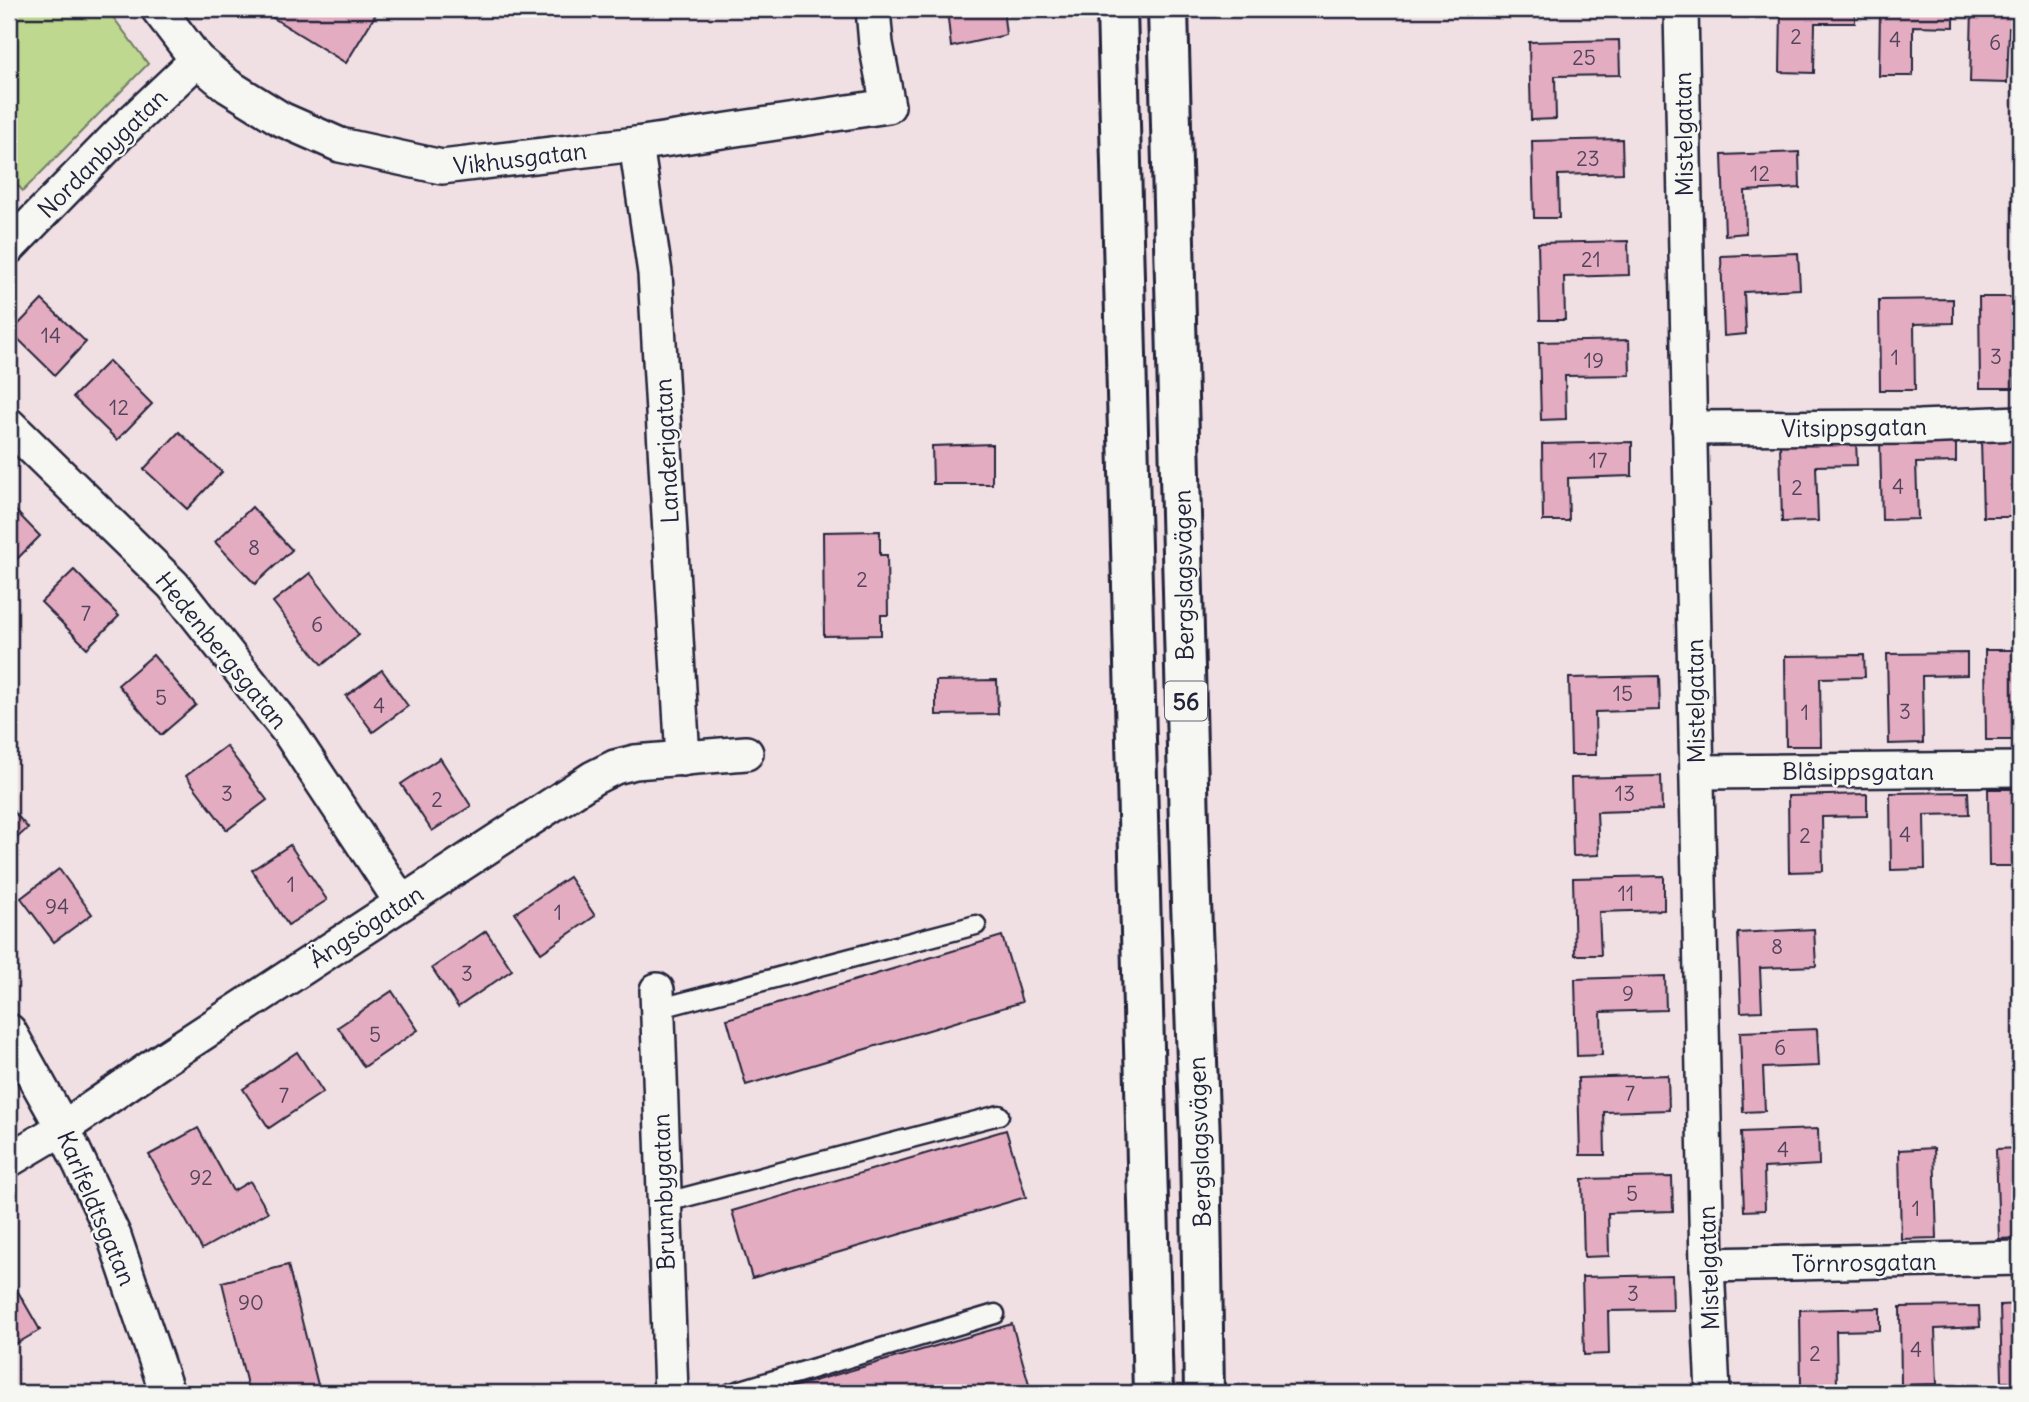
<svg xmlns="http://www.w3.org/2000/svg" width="2029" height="1402" viewBox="0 0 2029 1402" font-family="Delius,sans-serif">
  <rect width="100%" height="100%" fill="#f1e0e3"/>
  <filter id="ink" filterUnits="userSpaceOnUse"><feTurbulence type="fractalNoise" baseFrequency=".0143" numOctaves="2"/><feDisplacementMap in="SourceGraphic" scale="14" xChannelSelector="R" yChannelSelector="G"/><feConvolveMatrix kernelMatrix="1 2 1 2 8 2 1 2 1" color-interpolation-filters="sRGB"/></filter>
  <g filter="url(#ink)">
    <polygon fill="#bed88f" stroke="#707d65" stroke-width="2" points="9,9 107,9 148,64 23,191 9,176"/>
    <g fill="#e4acc0" stroke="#22223b" stroke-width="2">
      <polygon points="275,9 379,9 346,63 270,16"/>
      <polygon points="947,9 1003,9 1006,35 951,47"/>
      <polygon points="1781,9 1855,9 1855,23 1815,23 1814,73 1780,72"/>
      <polygon points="1880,9 1954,9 1954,27 1913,26 1913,76 1879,76"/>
      <polygon points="1972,9 2020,9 2020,29 2009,28 2007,83 1970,82"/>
      <polygon points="1619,40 1620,75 1555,76 1556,119 1531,120 1529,42"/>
      <polygon points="1622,139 1623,173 1558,175 1559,218 1534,218 1532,141"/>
      <polygon points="1799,152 1800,188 1745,191 1746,233 1725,235 1722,155"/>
      <polygon points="1628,241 1629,275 1564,277 1565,320 1540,320 1538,243"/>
      <polygon points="1798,253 1800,289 1744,292 1746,334 1724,336 1721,256"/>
      <polygon points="1979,297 2020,297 2020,321 2014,321 2015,388 1980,388"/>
      <polygon points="1953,299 1953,323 1914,324 1915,390 1880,390 1879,300"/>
      <polygon points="42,300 86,342 55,375 11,332"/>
      <polygon points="1629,340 1630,375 1565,376 1566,419 1541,420 1539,342"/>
      <polygon points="109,361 152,404 117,440 73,397"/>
      <polygon points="179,432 222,472 187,509 144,469"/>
      <polygon points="2020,438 2020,460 2017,461 2019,517 1983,517 1981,439"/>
      <polygon points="1956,439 1956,462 1916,463 1918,519 1882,520 1880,441"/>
      <polygon points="1856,441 1857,465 1816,466 1818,521 1782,522 1780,444"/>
      <polygon points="1632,442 1632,476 1568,478 1569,521 1543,521 1542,444"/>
      <polygon points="992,444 992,484 933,484 932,446"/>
      <polygon points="9,504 40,536 9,567"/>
      <polygon points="252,507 292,550 255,584 215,542"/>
      <polygon points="880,531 880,555 887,555 888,615 881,615 881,635 824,636 823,532"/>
      <polygon points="74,570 119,616 87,648 41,602"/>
      <polygon points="310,573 359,635 322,665 273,602"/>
      <polygon points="1985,650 2020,650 2020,740 1986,740"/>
      <polygon points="1967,653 1967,675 1922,676 1923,743 1889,744 1887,654"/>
      <polygon points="153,655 196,705 161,735 118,685"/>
      <polygon points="1864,655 1865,677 1820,678 1821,746 1786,746 1785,656"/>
      <polygon points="382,670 408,706 373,732 346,696"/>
      <polygon points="1659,676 1660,710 1595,712 1596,755 1571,755 1569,678"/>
      <polygon points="997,680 998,714 936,715 936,681"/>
      <polygon points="226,746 267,800 227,830 186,776"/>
      <polygon points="440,758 471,806 432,831 401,784"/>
      <polygon points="1661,776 1662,810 1597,812 1599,855 1573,856 1571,778"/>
      <polygon points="1988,789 2020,789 2020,866 1989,866"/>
      <polygon points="1968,792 1969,814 1924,815 1925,869 1891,870 1890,793"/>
      <polygon points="1867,794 1867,816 1822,817 1823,871 1789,872 1788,796"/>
      <polygon points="9,806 28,828 9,845"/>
      <polygon points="290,845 327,900 288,925 252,870"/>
      <polygon points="59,869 92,914 54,942 21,898"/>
      <polygon points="1664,876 1664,910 1599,912 1601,955 1575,955 1573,878"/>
      <polygon points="569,877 595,916 541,953 515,913"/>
      <polygon points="1814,929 1816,966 1760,968 1762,1011 1741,1012 1738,933"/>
      <polygon points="486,931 512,970 458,1007 432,968"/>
      <polygon points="1002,936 1022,1002 746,1085 727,1019"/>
      <polygon points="1665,976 1666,1010 1601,1012 1602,1055 1577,1056 1575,979"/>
      <polygon points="392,991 418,1030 364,1067 338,1027"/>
      <polygon points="1817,1029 1819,1066 1763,1068 1765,1111 1743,1112 1740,1032"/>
      <polygon points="297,1052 323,1092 269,1128 243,1089"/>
      <polygon points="1668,1075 1669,1110 1604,1112 1605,1155 1580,1155 1578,1078"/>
      <polygon points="198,1128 233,1191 250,1181 268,1212 202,1249 149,1155"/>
      <polygon points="1818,1129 1819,1165 1764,1168 1765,1210 1744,1211 1741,1132"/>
      <polygon points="1006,1130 1026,1197 752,1278 732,1211"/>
      <polygon points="1934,1148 1937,1238 1901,1239 1899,1150"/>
      <polygon points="2020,1148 2020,1238 1999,1239 1996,1149"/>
      <polygon points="1672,1177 1673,1211 1608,1213 1609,1256 1584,1257 1582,1179"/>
      <polygon points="288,1265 320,1393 249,1393 222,1282"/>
      <polygon points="1672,1275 1673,1310 1608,1311 1609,1354 1584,1355 1582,1277"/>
      <polygon points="9,1276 40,1330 9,1348"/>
      <polygon points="2020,1304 2020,1382 2002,1382 2000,1305"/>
      <polygon points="1979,1306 1980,1327 1935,1329 1937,1384 1901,1385 1900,1307"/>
      <polygon points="1880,1308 1880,1330 1836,1331 1837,1387 1801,1388 1800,1310"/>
      <polygon points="1012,1324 1031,1391 1024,1393 772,1393"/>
    </g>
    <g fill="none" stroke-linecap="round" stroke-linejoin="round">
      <g stroke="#22223b" stroke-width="23">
        <g id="service">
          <polyline points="657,1009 976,925"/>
          <polyline points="663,1203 999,1115"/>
          <polyline points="731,1393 995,1314"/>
        </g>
      </g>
      <g stroke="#22223b" stroke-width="38">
        <g id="minor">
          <polyline points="158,9 197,60 228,86 281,119 340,145 442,167 636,144 888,106 876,44 873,9"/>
          <polyline points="1681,9 1707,1265 1713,1393"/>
          <polyline points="636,144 655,273 683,759"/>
          <polyline points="9,247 121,132 197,60"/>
          <polyline points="9,425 173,585 289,732 402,903"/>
          <polyline points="1689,428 1919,427 2020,423"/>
          <polyline points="1697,772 2020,769"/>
          <polyline points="657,990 671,1393"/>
          <polyline points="9,1031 63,1128 114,1236 167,1393"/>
          <polyline points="9,1160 63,1128 165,1058 593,778 615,767 635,762 746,753"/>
          <polyline points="1707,1265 2020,1258"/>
        </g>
      </g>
      <g stroke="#22223b" stroke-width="44">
        <g id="trunk">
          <polyline points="1117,9 1153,1393"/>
          <polyline points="1168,9 1191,902 1200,1140 1204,1393"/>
        </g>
      </g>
      <use href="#service" stroke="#f6f6f2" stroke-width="18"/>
      <use href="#minor" stroke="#f6f6f2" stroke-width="33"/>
      <use href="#trunk" stroke="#f6f6f2" stroke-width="38"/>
    </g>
  </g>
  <g text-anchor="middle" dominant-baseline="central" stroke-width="5" stroke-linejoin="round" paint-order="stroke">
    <g font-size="21" fill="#52445c">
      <text x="1796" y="36">2</text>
      <text x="1895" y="39">4</text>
      <text x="1995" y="42">6</text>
      <text x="1584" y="57">25</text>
      <text x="1588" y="158">23</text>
      <text x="1760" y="173">12</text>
      <text x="1591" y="259">21</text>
      <text x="51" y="335">14</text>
      <text x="1996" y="356">3</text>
      <text x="1895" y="357">1</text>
      <text x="1594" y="360">19</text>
      <text x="119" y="407">12</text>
      <text x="1598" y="460">17</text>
      <text x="1898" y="486">4</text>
      <text x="1797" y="487">2</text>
      <text x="254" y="547">8</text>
      <text x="862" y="579">2</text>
      <text x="86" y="613">7</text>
      <text x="317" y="624">6</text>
      <text x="1623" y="693">15</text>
      <text x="161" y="697">5</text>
      <text x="379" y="705">4</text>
      <text x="1905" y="711">3</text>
      <text x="1805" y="712">1</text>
      <text x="227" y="793">3</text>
      <text x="1625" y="793">13</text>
      <text x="437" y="799">2</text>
      <text x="1905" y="834">4</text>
      <text x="1805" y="835">2</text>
      <text x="291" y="884">1</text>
      <text x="1626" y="893">11</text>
      <text x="57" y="906">94</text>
      <text x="558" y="912">1</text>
      <text x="1777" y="946">8</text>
      <text x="467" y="973">3</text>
      <text x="1628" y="993">9</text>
      <text x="375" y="1034">5</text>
      <text x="1780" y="1047">6</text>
      <text x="1630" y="1093">7</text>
      <text x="284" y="1095">7</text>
      <text x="1783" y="1149">4</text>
      <text x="201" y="1177">92</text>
      <text x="1632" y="1193">5</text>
      <text x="1916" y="1208">1</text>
      <text x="1633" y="1293">3</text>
      <text x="251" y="1302">90</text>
      <text x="1916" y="1349">4</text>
      <text x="1815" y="1353">2</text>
    </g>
    <rect fill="#f6f6f2" stroke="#626272" stroke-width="2" x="1165" y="681.5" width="42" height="39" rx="5"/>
    <g font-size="23" font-weight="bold" fill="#22223b">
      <text x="1186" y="701">56</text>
    </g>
    <g font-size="24" fill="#22223b" stroke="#f6f6f2">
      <text transform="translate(1683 134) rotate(-91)">Mistelgatan</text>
      <text transform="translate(102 153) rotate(-45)">Nordanbygatan</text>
      <text transform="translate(520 158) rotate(-7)">Vikhusgatan</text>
      <text transform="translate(1854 427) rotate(-1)">Vitsippsgatan</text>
      <text transform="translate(666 451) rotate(-93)">Landerigatan</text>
      <text transform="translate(1183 575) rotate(-91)">Bergslagsvägen</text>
      <text transform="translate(222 650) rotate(51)">Hedenbergsgatan</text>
      <text transform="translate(1695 701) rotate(-91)">Mistelgatan</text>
      <text x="1858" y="771">Blåsippsgatan</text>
      <text transform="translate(366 926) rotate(-33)">Ängsögatan</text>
      <text transform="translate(1199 1142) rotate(-92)">Bergslagsvägen</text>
      <text transform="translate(663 1192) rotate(-92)">Brunnbygatan</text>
      <text transform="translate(97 1208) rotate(67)">Karlfeldtsgatan</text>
      <text transform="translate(1864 1262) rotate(-1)">Törnrosgatan</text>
      <text transform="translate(1708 1268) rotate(-92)">Mistelgatan</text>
    </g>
  </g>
  <rect width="2029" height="1402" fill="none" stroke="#f6f6f2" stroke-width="35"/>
  <rect x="18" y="18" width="1994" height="1367" fill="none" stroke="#22223b" stroke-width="2.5" filter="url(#ink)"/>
</svg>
